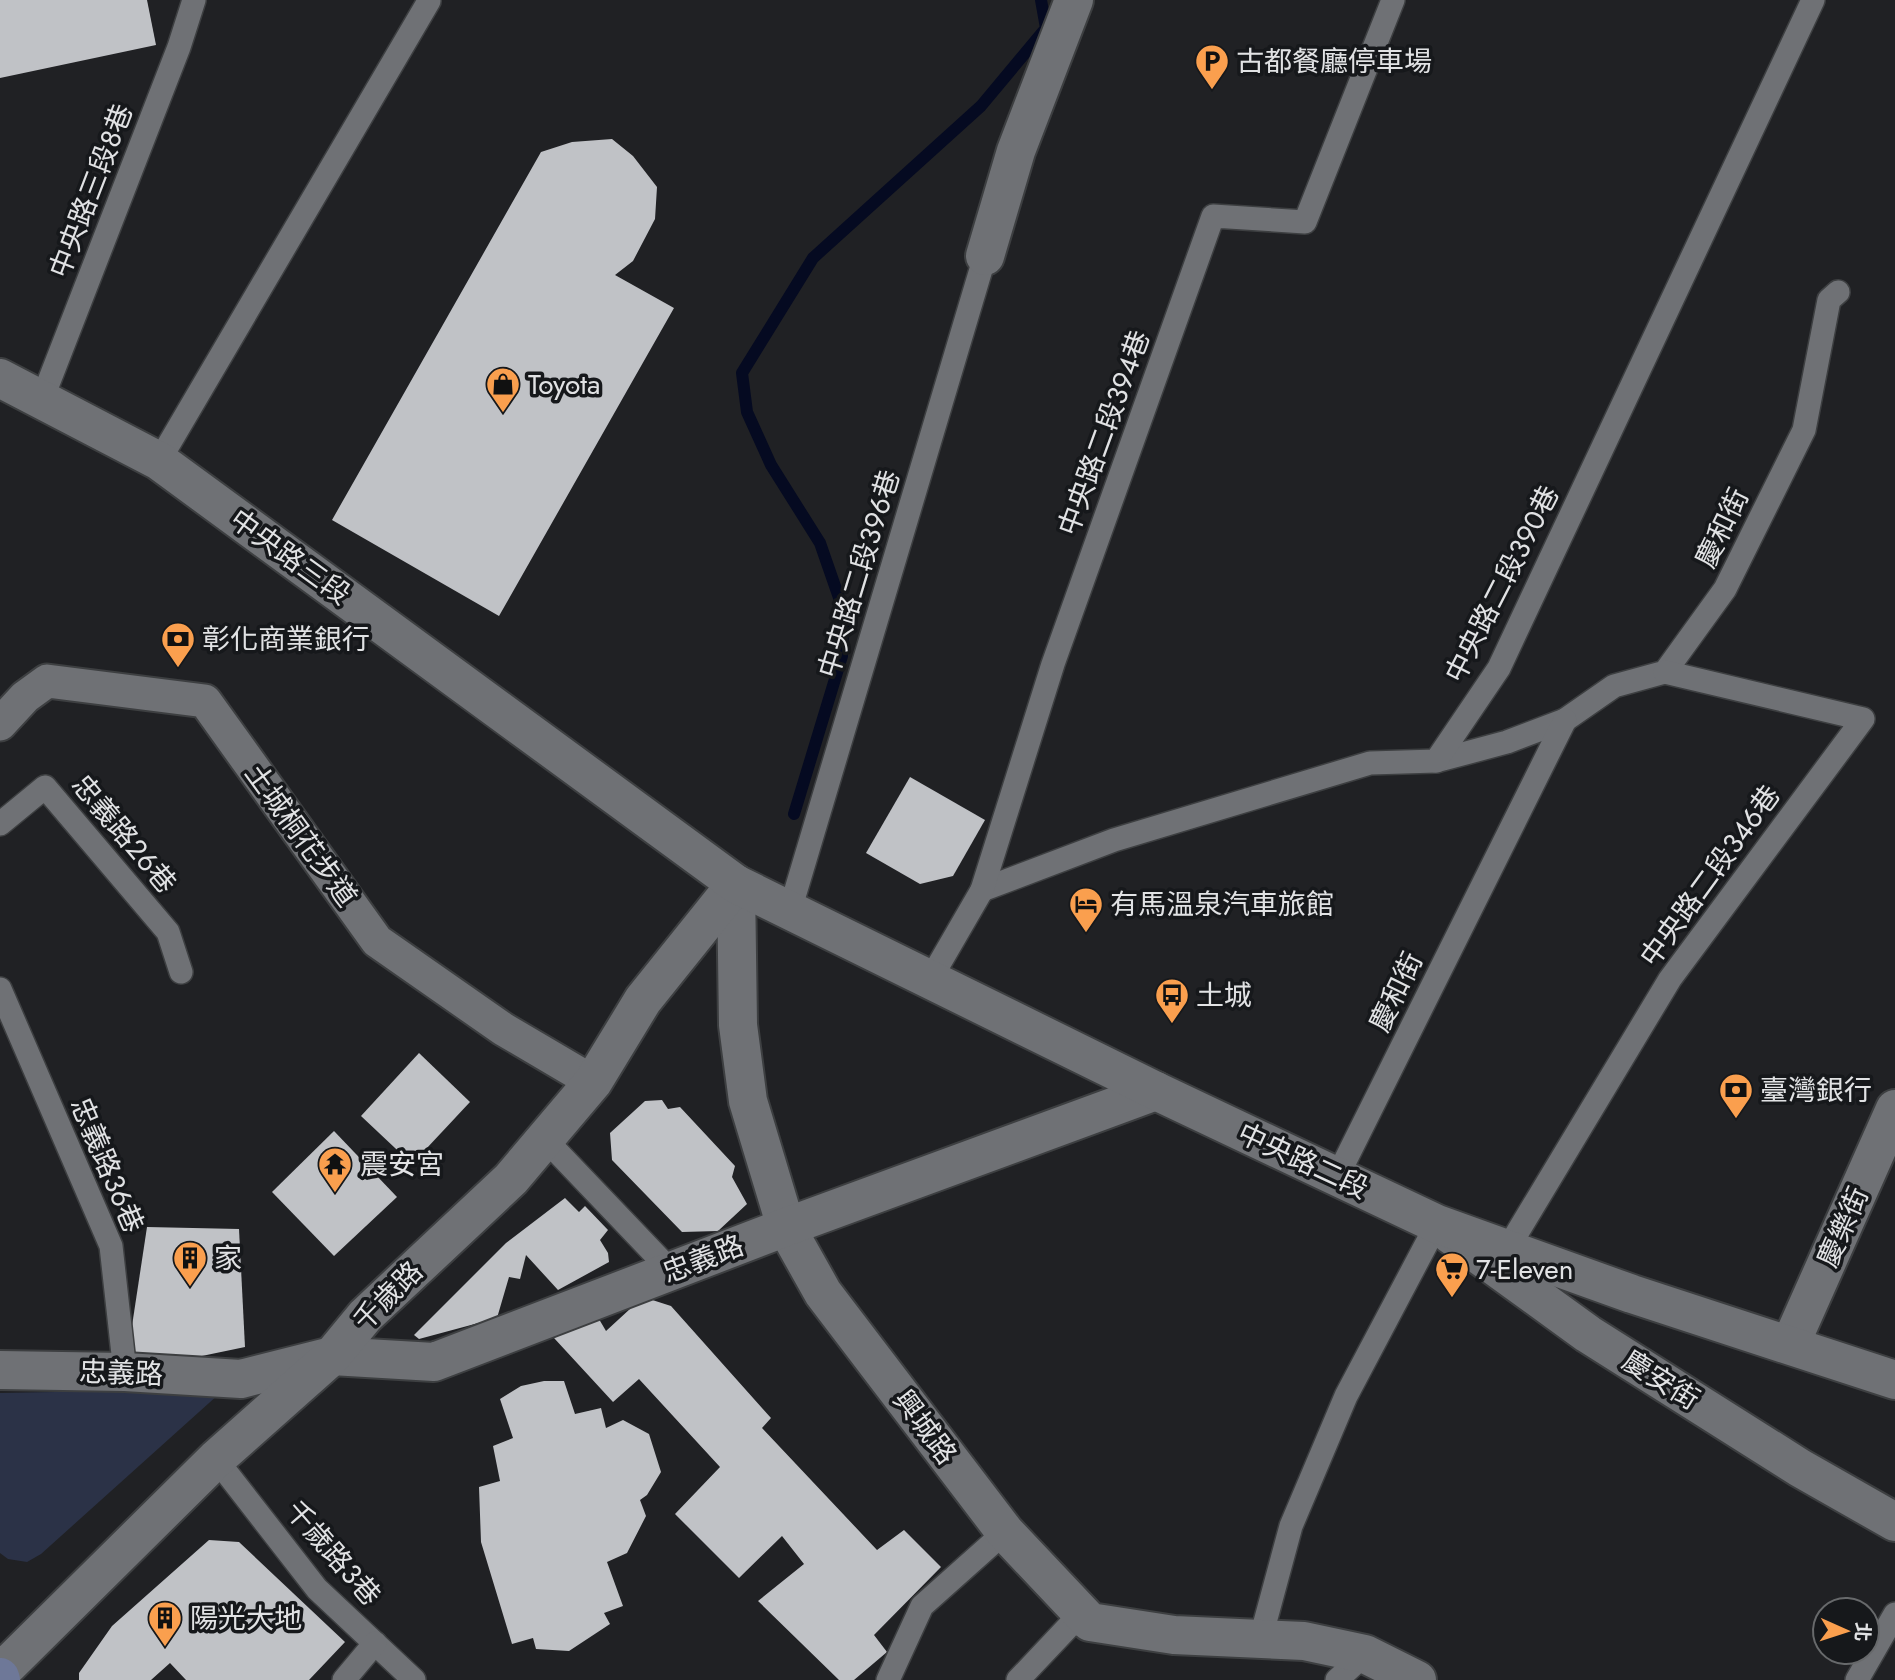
<svg xmlns="http://www.w3.org/2000/svg" width="1895" height="1680" viewBox="0 0 1895 1680" font-family="Jost,'Noto Sans TC',sans-serif">
  <rect width="100%" height="100%" fill="#202124"/>
  <polygon fill="#2b3247" points="218,1389 219,1394 41,1554 27,1562 8,1559 0,1553 0,1393"/>
  <g fill="none" stroke-linecap="round" stroke-linejoin="round">
    <polyline stroke="#050a21" stroke-width="12" points="794,814 842,656 844,612 820,543 771,465 747,412 742,373 813,258 981,106 1046,28 1041,0"/>
  </g>
  <g fill="#c0c2c6">
    <polygon points="0,0 147,0 156,45 0,78"/>
    <polygon points="612,139 633,156 657,187 655,219 633,261 615,275 674,308 499,616 332,520 541,152 572,142"/>
    <polygon points="910,777 985,820 953,876 920,884 866,853"/>
    <polygon points="419,1053 470,1102 412,1164 361,1116"/>
    <polygon points="662,1100 668,1109 680,1107 735,1166 732,1177 747,1204 718,1231 682,1232 612,1160 610,1133 645,1101"/>
    <polygon points="334,1131 397,1197 334,1256 272,1192"/>
    <polygon points="565,1198 579,1212 585,1206 608,1230 600,1240 608,1253 609,1262 558,1290 526,1255 520,1279 509,1277 497,1318 419,1339 414,1335 506,1243"/>
    <polygon points="147,1227 239,1229 245,1347 125,1372"/>
    <polygon points="643,1297 671,1306 771,1418 762,1428 877,1550 904,1530 941,1567 874,1635 887,1652 854,1680 839,1680 758,1601 804,1564 782,1536 739,1578 675,1514 720,1467 639,1379 613,1402 554,1338 596,1314 606,1331"/>
    <polygon points="544,1381 564,1381 575,1414 601,1408 606,1428 623,1420 649,1434 661,1472 647,1495 640,1500 646,1516 627,1553 607,1562 623,1606 604,1613 610,1624 569,1651 536,1649 533,1638 512,1644 481,1542 479,1487 500,1481 493,1446 513,1438 500,1399 521,1386"/>
    <polygon points="209,1540 239,1542 345,1642 309,1680 186,1680 170,1663 151,1680 79,1680 79,1673 112,1626"/>
  </g>
  <g fill="none" stroke-linecap="round" stroke-linejoin="round">
    <g stroke="#3d3f41" stroke-width="26">
      <g id="service">
        <polyline points="41,402 179,47 194,0"/>
        <polyline points="159,461 429,1"/>
        <polyline points="1436,761 1507,742 1565,720 1614,686 1665,672 1725,589 1804,430 1829,300 1838,292"/>
        <polyline points="0,824 45,787 168,932 181,972"/>
        <polyline points="982,890 1114,840 1370,763 1436,761 1499,668 1813,0"/>
        <polyline points="790,910 985,256"/>
        <polyline points="931,978 982,890 1053,664 1213,216 1305,222 1393,0"/>
        <polyline points="0,989 111,1246 125,1372"/>
        <polyline points="545,1139 671,1271"/>
        <polyline points="1337,1177 1565,720"/>
        <polyline points="1508,1248 1670,979 1863,719 1665,672"/>
        <polyline points="216,1459 317,1589 414,1680"/>
        <polyline points="1261,1637 1291,1526 1346,1396 1437,1224"/>
        <polyline points="344,1680 375,1643"/>
        <polyline points="888,1680 922,1606 1005,1532"/>
        <polyline points="1018,1680 1070,1625 1090,1622"/>
        <polyline points="1337,1680 1365,1654"/>
        <polyline points="1857,1680 1895,1614"/>
      </g>
    </g>
    <g stroke="#3d3f41" stroke-width="37">
      <polyline id="pedestrian" points="0,724 25,697 47,681 205,701 377,941 503,1029 593,1082"/>
    </g>
    <g stroke="#3d3f41" stroke-width="42">
      <g id="minor">
        <polyline points="985,256 1016,151 1074,0"/>
        <polyline points="736,884 738,1025 748,1101 786,1227 823,1293 1005,1532 1090,1622 1174,1635 1304,1641 1365,1654 1417,1680"/>
        <polyline points="1450,1234 1588,1334 1800,1468 1895,1522"/>
        <polyline points="1790,1345 1895,1109"/>
        <polyline points="0,1370 125,1372 241,1379 332,1356 434,1362 786,1227 1156,1091"/>
        <polyline points="0,1673 216,1459 332,1356 365,1316 511,1179 593,1082 643,1000 736,884"/>
      </g>
    </g>
    <g stroke="#3d3f41" stroke-width="42">
      <polyline id="tertiary" points="0,378 159,461 736,884 1156,1091 1437,1224 1632,1294 1895,1380"/>
    </g>
    <g stroke="#3d3f41" stroke-width="42">
      <polyline id="secondary" points="0,1677 1,1680"/>
    </g>
    <use href="#service" stroke="#6f7175" stroke-width="23"/>
    <use href="#pedestrian" stroke="#6f7175" stroke-width="33"/>
    <use href="#minor" stroke="#6f7175" stroke-width="38"/>
    <use href="#tertiary" stroke="#6f7175" stroke-width="38"/>
    <use href="#secondary" stroke="#6e7898" stroke-width="38"/>
  </g>
  <defs>
    <g id="parking-pin" transform="scale(1.75)"><path d="M0 17L-7.5 6A9.5 9.5 0 1 1 7.5 6Z" fill="#fa9f4e" stroke="#16181b"/><path d="M-3.5-5.5H1a3.5 3.5 0 0 1 0 7H-1V5.5H-3.5ZM-1-3.4V-.6H.8a1.4 1.4 0 0 0 0-2.8Z" fill="#111"/></g>
    <g id="shop-pin" transform="scale(1.75)"><path d="M0 17L-7.5 6A9.5 9.5 0 1 1 7.5 6Z" fill="#fa9f4e" stroke="#16181b"/><path d="M-5-2.5h2.3a2.7 3.5 0 0 1 5.4 0H5L5.5 6h-11ZM-1.5-2.5h3a1.5 2.3 0 0 0-3 0Z" fill="#111"/></g>
    <g id="bank-pin" transform="scale(1.75)"><path d="M0 17L-7.5 6A9.5 9.5 0 1 1 7.5 6Z" fill="#fa9f4e" stroke="#16181b"/><path d="M-6-4H6V4H-6ZM0-2.3a2.3 2.3 0 1 0 0 4.6a2.3 2.3 0 1 0 0-4.6Z" fill="#111"/></g>
    <g id="hotel-pin" transform="scale(1.75)"><path d="M0 17L-7.5 6A9.5 9.5 0 1 1 7.5 6Z" fill="#fa9f4e" stroke="#16181b"/><path d="M-6-4.5h1.5V1H6V5H4.5V3h-9V5H-6ZM-4 0a1.8 1.8 0 1 1 3.6 0ZM.5 0V-2.5h3Q6-2.5 6 0Z" fill="#111"/></g>
    <g id="bus-pin" transform="scale(1.75)"><path d="M0 17L-7.5 6A9.5 9.5 0 1 1 7.5 6Z" fill="#fa9f4e" stroke="#16181b"/><path d="M-5-6H5V4H4V6H2V4H-2V6H-4V4H-5ZM-3.5-4V0h7V-4ZM-3.5 1.2v1.5H-2V1.2ZM2 1.2v1.5H3.5V1.2Z" fill="#111"/></g>
    <g id="temple-pin" transform="scale(1.75)"><path d="M0 17L-7.5 6A9.5 9.5 0 1 1 7.5 6Z" fill="#fa9f4e" stroke="#16181b"/><path d="M0-6L5-2H3V0L6.5 2.5H4V6H1.5V3h-3V6H-4V2.5H-6.5L-3 0V-2H-5Z" fill="#111"/></g>
    <g id="building-pin" transform="scale(1.75)"><path d="M0 17L-7.5 6A9.5 9.5 0 1 1 7.5 6Z" fill="#fa9f4e" stroke="#16181b"/><path d="M-4-6H4V6H1V3H-1V6H-4ZM-2.5-4.3h1.7v1.8h-1.7ZM.8-4.3h1.7v1.8H.8ZM-2.5-1h1.7V.8h-1.7ZM.8-1h1.7V.8H.8Z" fill="#111"/></g>
    <g id="supermarket-pin" transform="scale(1.75)"><path d="M0 17L-7.5 6A9.5 9.5 0 1 1 7.5 6Z" fill="#fa9f4e" stroke="#16181b"/><path d="M-6-5.5h2.5l.6 2H6L4.5 2H-2.5L-4.4-4H-6ZM-1.5 3.2a1.3 1.3 0 1 0 .1 0ZM3 3.2a1.3 1.3 0 1 0 .1 0Z" fill="#111"/></g>
  </defs>
  <g fill-rule="evenodd">
    <use href="#parking-pin" x="1212" y="61"/>
    <use href="#shop-pin" x="503" y="384"/>
    <use href="#bank-pin" x="178" y="639"/>
    <use href="#hotel-pin" x="1086" y="904"/>
    <use href="#bus-pin" x="1172" y="995"/>
    <use href="#bank-pin" x="1736" y="1090"/>
    <use href="#temple-pin" x="335" y="1164"/>
    <use href="#building-pin" x="190" y="1258"/>
    <use href="#supermarket-pin" x="1452" y="1269"/>
    <use href="#building-pin" x="165" y="1618"/>
  </g>
  <g text-anchor="middle" dominant-baseline="central" stroke-width="7" stroke-linejoin="round" paint-order="stroke">
    <g font-size="28" fill="#e1e2e4" stroke="#16181b" text-anchor="start">
      <text x="1236" y="61">古都餐廳停車場</text>
      <text x="528" y="384">Toyota</text>
      <text x="202" y="639">彰化商業銀行</text>
      <text x="1110" y="904">有馬溫泉汽車旅館</text>
      <text x="1196" y="995">土城</text>
      <text x="1760" y="1090">臺灣銀行</text>
      <text x="360" y="1164">震安宮</text>
      <text x="214" y="1258">家</text>
      <text x="1476" y="1269">7-Eleven</text>
      <text x="190" y="1618">陽光大地</text>
    </g>
    <g font-size="28" fill="#e1e2e4" stroke="#16181b">
      <text transform="translate(91 191) rotate(-69)">中央路三段8巷</text>
      <text transform="translate(1104 433) rotate(-70)">中央路二段394巷</text>
      <text transform="translate(1722 528) rotate(-64)">慶和街</text>
      <text transform="translate(290 557) rotate(36)">中央路三段</text>
      <text transform="translate(859 574) rotate(-73)">中央路二段396巷</text>
      <text transform="translate(1502 584) rotate(-63)">中央路二段390巷</text>
      <text transform="translate(124 834) rotate(50)">忠義路26巷</text>
      <text transform="translate(301 835) rotate(54)">土城桐花步道</text>
      <text transform="translate(1710 876) rotate(-54)">中央路二段346巷</text>
      <text transform="translate(1396 992) rotate(-64)">慶和街</text>
      <text transform="translate(1303 1161) rotate(25)">中央路二段</text>
      <text transform="translate(107 1165) rotate(67)">忠義路36巷</text>
      <text transform="translate(1843 1227) rotate(-66)">慶樂街</text>
      <text transform="translate(703 1259) rotate(-21)">忠義路</text>
      <text transform="translate(388 1296) rotate(-45)">千歲路</text>
      <text transform="translate(121 1373) rotate(2)">忠義路</text>
      <text transform="translate(1661 1380) rotate(32)">慶安街</text>
      <text transform="translate(925 1427) rotate(53)">興城路</text>
      <text transform="translate(333 1553) rotate(49)">千歲路3巷</text>
    </g>
  </g>
  <g transform="translate(1846 1631) rotate(93)"><circle r="33" fill="#16181b" stroke="#67696b" stroke-width="2"/>
  <path d="M0-5L12 26L0 18L-12 26Z" fill="#fa9f4e"/>
  <text y="-10" font-size="19" font-weight="bold" text-anchor="middle" fill="#e1e2e4">北</text>
  </g>
</svg>
